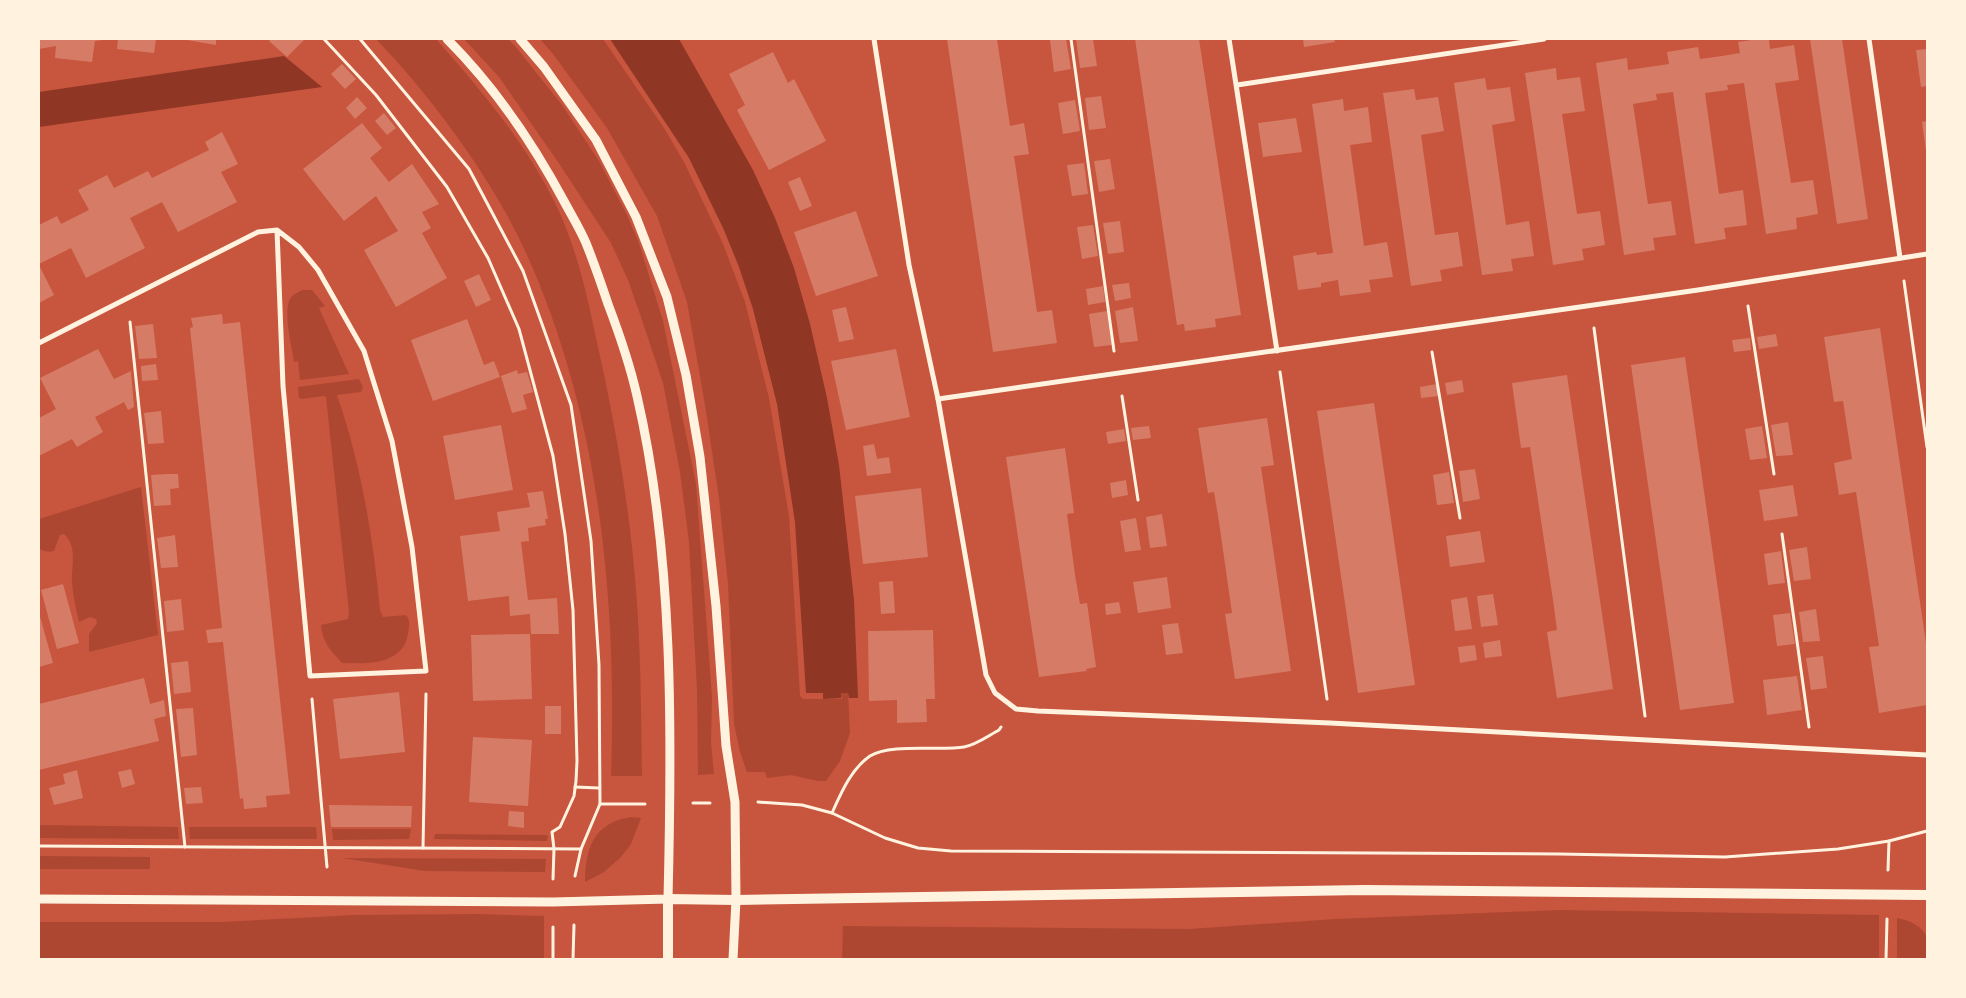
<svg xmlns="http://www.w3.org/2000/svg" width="1966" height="998" viewBox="0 0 1966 998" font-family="'Roboto Serif',serif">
  <rect width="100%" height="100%" fill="#c8553d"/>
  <g fill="#ae4732">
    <path d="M376 39H436C481 90 526 143 556 205 579 253 589 305 600 356 617 433 630 512 636 590 641 652 641 714 642 776H611C617 599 600 418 527 255 494 181 432 97 376 39Z"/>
    <polygon points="464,39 508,39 515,46 562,105 599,161 627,215 639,243 663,321 696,484 712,697 711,743 714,774 698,775 697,690 689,542 680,472 663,383 642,320 628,280 611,243 560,165 499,77"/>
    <polygon points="540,39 603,39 664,128 684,162 723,244 745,302 769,398 789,516 800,696 803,699 842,699 841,693 848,693 850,733 840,761 826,781 818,781 791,775 767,778 765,772 747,772 740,752 734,724 728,584 719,498 705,405 687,302 657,216 607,128 553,54"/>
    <path d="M303 290H312L325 306 319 308 349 374 300 380 298 361 294 362C292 347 283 312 290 299 293 294 298 292 303 290Z"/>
    <path d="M359 379 363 387 361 392 337 395C361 464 373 536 380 610L383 617 406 615C411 621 409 626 408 634 403 665 367 664 342 663 331 651 322 642 321 625L348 619 349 612 326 397 323 396 302 399 299 398 298 387Z"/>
    <path d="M141 487 158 635 89 652V634L97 623 96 619 90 617 79 622C76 609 73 596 72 583 71 566 78 547 64 534L60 535 54 551C49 552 43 552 39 548V519Z"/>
    <path d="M632 817 641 818 631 844 621 857 604 872 585 882C585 848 594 822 632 817Z"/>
    <polygon points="39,825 178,827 179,839 39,838"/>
    <polygon points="189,827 316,827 317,839 190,839"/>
    <polygon points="332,829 411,829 409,839 333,840"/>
    <polygon points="435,834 546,835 548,836 547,841 434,839"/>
    <polygon points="39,856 150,857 150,869 39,869"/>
    <polygon points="342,858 546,859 545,872 425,871"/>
    <polygon points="1560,910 1879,915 1879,959 842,959 843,926 1189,929 1336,919"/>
    <polygon points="478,914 544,916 544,959 39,959 39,922 222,922 355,915"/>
    <path d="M1897 918C1909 920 1923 926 1927 938 1929 944 1927 953 1927 959H1897Z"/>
  </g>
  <g fill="#8f3625">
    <polygon points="610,39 679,39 753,170 775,218 794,268 810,324 827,398 839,465 854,600 858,698 849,698 848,693 841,693 841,698 823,699 823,693 806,693 795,522 777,404 753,309 739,267 724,230 689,158"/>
    <polygon points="284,56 322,87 39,127 39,92"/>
  </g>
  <g fill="#d67c66">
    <polygon points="39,39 102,39 102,40 95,41 92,62 55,58 56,46 39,49"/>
    <polygon points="118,39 156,39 154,53 117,49"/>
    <polygon points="181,39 216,39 216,45"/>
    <polygon points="271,39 303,39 304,40 287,57 269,41"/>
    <polygon points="947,39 997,39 1010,126 1024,123 1029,154 1014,156 1037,312 1052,310 1057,343 993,352"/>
    <polygon points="1066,39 1071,69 1054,72 1050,40"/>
    <polygon points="1076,39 1093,39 1097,66 1080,68"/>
    <polygon points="1135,39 1199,39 1241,315 1215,319 1216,327 1185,331 1184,324 1177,325"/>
    <polygon points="1303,39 1334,39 1335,42 1304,47"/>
    <polygon points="1758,39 1769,39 1770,49 1794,45 1799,80 1775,83 1791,183 1813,180 1818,214 1796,218 1797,229 1766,234 1744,83 1727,85 1728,90 1705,93 1719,194 1743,190 1747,225 1724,228 1726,239 1695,244 1673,92 1656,94 1657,100 1633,104 1648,204 1671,201 1676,235 1653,238 1655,250 1624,255 1596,63 1627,58 1628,70 1669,64 1667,52 1698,47 1700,59 1722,56 1740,53 1738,42"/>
    <polygon points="1810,39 1842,39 1868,219 1837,224"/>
    <polygon points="1927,49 1927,86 1921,87 1916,50"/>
    <polygon points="773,52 788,83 794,79 826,141 769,170 737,110 745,105 729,74"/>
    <polygon points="342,64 356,79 345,89 331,74"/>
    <polygon points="1556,68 1557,80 1580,77 1585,111 1562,114 1577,214 1600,211 1605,245 1582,249 1584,260 1553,265 1525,73"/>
    <polygon points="1485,78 1487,90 1510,87 1515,121 1492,125 1506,225 1529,221 1534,256 1511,259 1513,271 1482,275 1454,83"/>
    <polygon points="1414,89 1416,100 1438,97 1444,131 1421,135 1435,235 1458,232 1463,266 1440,270 1442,281 1411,286 1383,93"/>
    <polygon points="1101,96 1106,128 1089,130 1085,98"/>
    <polygon points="357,97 367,108 355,119 346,108"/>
    <polygon points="1343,99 1344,111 1368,107 1372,142 1350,145 1364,246 1387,242 1393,277 1369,280 1371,292 1340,296 1338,280 1321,283 1321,287 1298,290 1293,256 1316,252 1317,255 1333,253 1312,104"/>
    <polygon points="1075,100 1080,131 1063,134 1058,103"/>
    <polygon points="384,113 396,128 387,135 375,121"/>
    <polygon points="1296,118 1302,152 1263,157 1258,123"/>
    <polygon points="1927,121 1927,150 1926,151 1922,122"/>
    <polygon points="362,123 382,148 370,158 389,182 412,164 439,204 422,212 431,228 422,233 447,278 396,307 364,250 398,231 376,196 344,221 303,169"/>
    <polygon points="222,132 238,164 221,172 237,202 178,232 162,202 130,218 145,248 86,278 71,248 39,264 39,225 57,216 61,224 89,210 78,190 107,175 114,188 148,171 152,178 209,150 205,142"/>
    <polygon points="1110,159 1115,189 1099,192 1094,161"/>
    <polygon points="1084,163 1088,194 1072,196 1067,165"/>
    <polygon points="800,177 812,206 800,211 788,182"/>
    <polygon points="856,211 878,276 816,296 794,232"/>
    <polygon points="1120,221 1124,252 1108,254 1103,223"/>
    <polygon points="1093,225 1098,256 1082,259 1077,227"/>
    <polygon points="39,265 54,295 39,303"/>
    <polygon points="479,274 491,300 476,307 464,281"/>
    <polygon points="1129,283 1131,298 1115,301 1112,285"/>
    <polygon points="1103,286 1105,302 1088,305 1086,289"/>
    <polygon points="846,307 854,339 839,342 832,310"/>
    <polygon points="1133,307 1138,341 1120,343 1115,311"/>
    <polygon points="1107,311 1112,345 1094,347 1089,314"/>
    <polygon points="222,314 223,324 240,322 290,794 266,796 267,807 244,809 243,798 240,799 223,642 208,643 206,630 222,628 190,328 193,327 191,318"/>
    <polygon points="467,319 484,365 494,361 500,377 433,401 411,340"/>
    <polygon points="153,324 157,358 139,359 135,326"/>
    <polygon points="1880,328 1927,650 1927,705 1879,713 1869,647 1879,646 1856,492 1839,495 1834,463 1852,459 1843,401 1834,402 1824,337"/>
    <polygon points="1776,334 1778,346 1759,349 1757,337"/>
    <polygon points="1750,338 1751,350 1734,352 1732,340"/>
    <polygon points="98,349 114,379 131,371 134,407 128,410 124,402 95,417 103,432 77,447 72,439 39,456 39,418 56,409 40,378"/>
    <polygon points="896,349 910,417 846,430 831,361"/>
    <polygon points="1685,357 1734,703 1680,710 1631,365"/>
    <polygon points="156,364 158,380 142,381 141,366"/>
    <polygon points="517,370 518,374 527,372 533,392 523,395 527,409 512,413 501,376"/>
    <polygon points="1567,375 1613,689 1557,698 1547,632 1557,630 1553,600 1530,447 1521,448 1512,383"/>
    <polygon points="1462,380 1464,392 1447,395 1445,383"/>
    <polygon points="1437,384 1439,396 1421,398 1420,387"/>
    <polygon points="1374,403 1415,685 1358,693 1317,411"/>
    <polygon points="161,411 164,443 148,444 144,413"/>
    <polygon points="1267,418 1274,465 1261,467 1291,671 1235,679 1225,614 1232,613 1219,522 1214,492 1208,493 1198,428"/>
    <polygon points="1788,422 1793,455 1776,456 1771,425"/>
    <polygon points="501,425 513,490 455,500 443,436"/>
    <polygon points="1149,426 1151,438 1133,440 1131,428"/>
    <polygon points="1762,426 1767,458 1750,460 1745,429"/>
    <polygon points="1124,429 1126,441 1108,444 1106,432"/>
    <polygon points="874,444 877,459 889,457 891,473 867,476 863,446"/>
    <polygon points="1065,448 1074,513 1067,514 1075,575 1080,604 1087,603 1096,667 1086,669 1087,671 1039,677 1006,457"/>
    <polygon points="1475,469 1480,499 1463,502 1459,471"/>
    <polygon points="1449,472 1454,503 1437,505 1433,475"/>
    <polygon points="167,474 178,474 179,488 170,489 171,505 154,506 151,475"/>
    <polygon points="1126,480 1128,495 1112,498 1110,483"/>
    <polygon points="1793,485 1798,516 1764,521 1759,490"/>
    <polygon points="921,488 928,557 863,564 855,496"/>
    <polygon points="543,491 548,519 545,519 546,525 528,528 529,541 521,542 528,600 557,598 559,634 531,634 530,614 510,616 509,596 468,601 460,536 500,531 497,512 530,507 527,493"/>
    <polygon points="1162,514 1167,546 1150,548 1146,517"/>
    <polygon points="1136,518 1141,550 1125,552 1120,521"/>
    <polygon points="1480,531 1485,562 1450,567 1446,536"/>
    <polygon points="175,535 178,567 161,568 157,538"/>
    <polygon points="1807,547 1811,579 1794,581 1789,550"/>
    <polygon points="1781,551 1785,583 1768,585 1764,554"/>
    <polygon points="1167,577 1171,608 1138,613 1133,582"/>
    <polygon points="893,581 895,613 881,614 879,582"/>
    <polygon points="63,584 79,643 57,649 41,590"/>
    <polygon points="1493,594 1498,625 1481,627 1477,596"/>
    <polygon points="1467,597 1472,629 1455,631 1451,600"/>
    <polygon points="181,599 184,630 167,632 164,601"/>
    <polygon points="1119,602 1121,613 1106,615 1105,604"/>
    <polygon points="1816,609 1820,641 1803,642 1799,612"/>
    <polygon points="39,613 53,663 39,667"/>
    <polygon points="1790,613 1795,644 1777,646 1773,615"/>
    <polygon points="1178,623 1183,653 1166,655 1162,625"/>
    <polygon points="933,630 935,699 926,699 927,722 897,723 897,700 869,701 868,631"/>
    <polygon points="530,634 532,699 473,701 471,635"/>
    <polygon points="1500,640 1502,656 1485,658 1483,643"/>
    <polygon points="1475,645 1477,660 1460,663 1458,647"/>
    <polygon points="1823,656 1827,688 1811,690 1806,658"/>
    <polygon points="188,661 191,692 174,694 171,663"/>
    <polygon points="1797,676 1802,710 1767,715 1763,680"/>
    <polygon points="144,678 150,704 164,700 166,716 154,719 159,741 39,770 39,704"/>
    <polygon points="399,692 405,752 340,759 333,699"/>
    <rect x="545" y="706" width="16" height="28"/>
    <polygon points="193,708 197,755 181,757 176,709"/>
    <polygon points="473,737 532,740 528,806 469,802"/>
    <polygon points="131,769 135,784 122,788 118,772"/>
    <polygon points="77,770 83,798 54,805 49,788 65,784 63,774"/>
    <polygon points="201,787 203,803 186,804 184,788"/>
    <polygon points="329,805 412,806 411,827 331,827"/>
    <polygon points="509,811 524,812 524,828 508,826"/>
  </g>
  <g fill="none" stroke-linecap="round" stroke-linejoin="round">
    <g stroke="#fff3e0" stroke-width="3">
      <polyline points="324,39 376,95 447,187 488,258 519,329 553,456 565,534 573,610 577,761 576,781 574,796 560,827 552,832 554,849 553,879"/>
      <polyline points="360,39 469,169 523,271 571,405 591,541 599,665 600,804 581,849 575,876"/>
      <polyline points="1071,39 1114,351"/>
      <polyline points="1904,281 1927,447"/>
      <polyline points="1748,306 1774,474"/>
      <polyline points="130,322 185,847"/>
      <polyline points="1594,328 1645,716"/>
      <polyline points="1432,352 1460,518"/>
      <polyline points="1280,372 1327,699"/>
      <polyline points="1122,396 1138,500"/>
      <polyline points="1782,534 1809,727"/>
      <polyline points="312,699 327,867"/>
      <polyline points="575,787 599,788"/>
      <polyline points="758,802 802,805 832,813 885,838 918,848 951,851 1559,854 1725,857 1838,849 1889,841 1927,831"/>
      <polyline points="693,803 710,803"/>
      <polyline points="600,804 645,804"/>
      <path d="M832 813C841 793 851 769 870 756 890 743 940 751 964 747 976 745 988 736 999 730L1001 727"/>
      <polyline points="39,846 581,849"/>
      <polyline points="423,848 426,694"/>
      <polyline points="1888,870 1889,841"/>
      <polyline points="553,927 553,959"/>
      <polyline points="573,959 574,925"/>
      <polyline points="1886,959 1887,919"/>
    </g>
    <g stroke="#fff3e0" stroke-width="5">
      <polyline points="874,39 909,265 938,399 986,675 995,693 1016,709 1038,711 1330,723 1927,755"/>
      <polyline points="1229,39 1277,351"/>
      <polyline points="1869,39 1900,258"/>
      <polyline points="1237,85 1544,39"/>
      <polyline points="39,343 258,232 277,230 299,247 318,270 364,351 392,441 412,547 426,671 310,676 283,386 277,230"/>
      <polyline points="938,399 1698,290 1927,254"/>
    </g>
    <g stroke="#fff3e0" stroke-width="9">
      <polyline points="520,39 544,67 596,140 636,217 667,297 686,375 700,457 716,606 726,746 735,802 736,900 733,959"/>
      <path d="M39 899 553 902 668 899C672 735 674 556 637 396 630 365 619 333 608 304 601 283 594 263 586 243 580 229 572 216 565 203 533 143 495 87 447 39"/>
    </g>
    <polyline stroke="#fff3e0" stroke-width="10" points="668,959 668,899 736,900 1365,890 1927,895"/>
  </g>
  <rect width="1966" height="998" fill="none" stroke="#fff3e0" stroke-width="80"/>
</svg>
